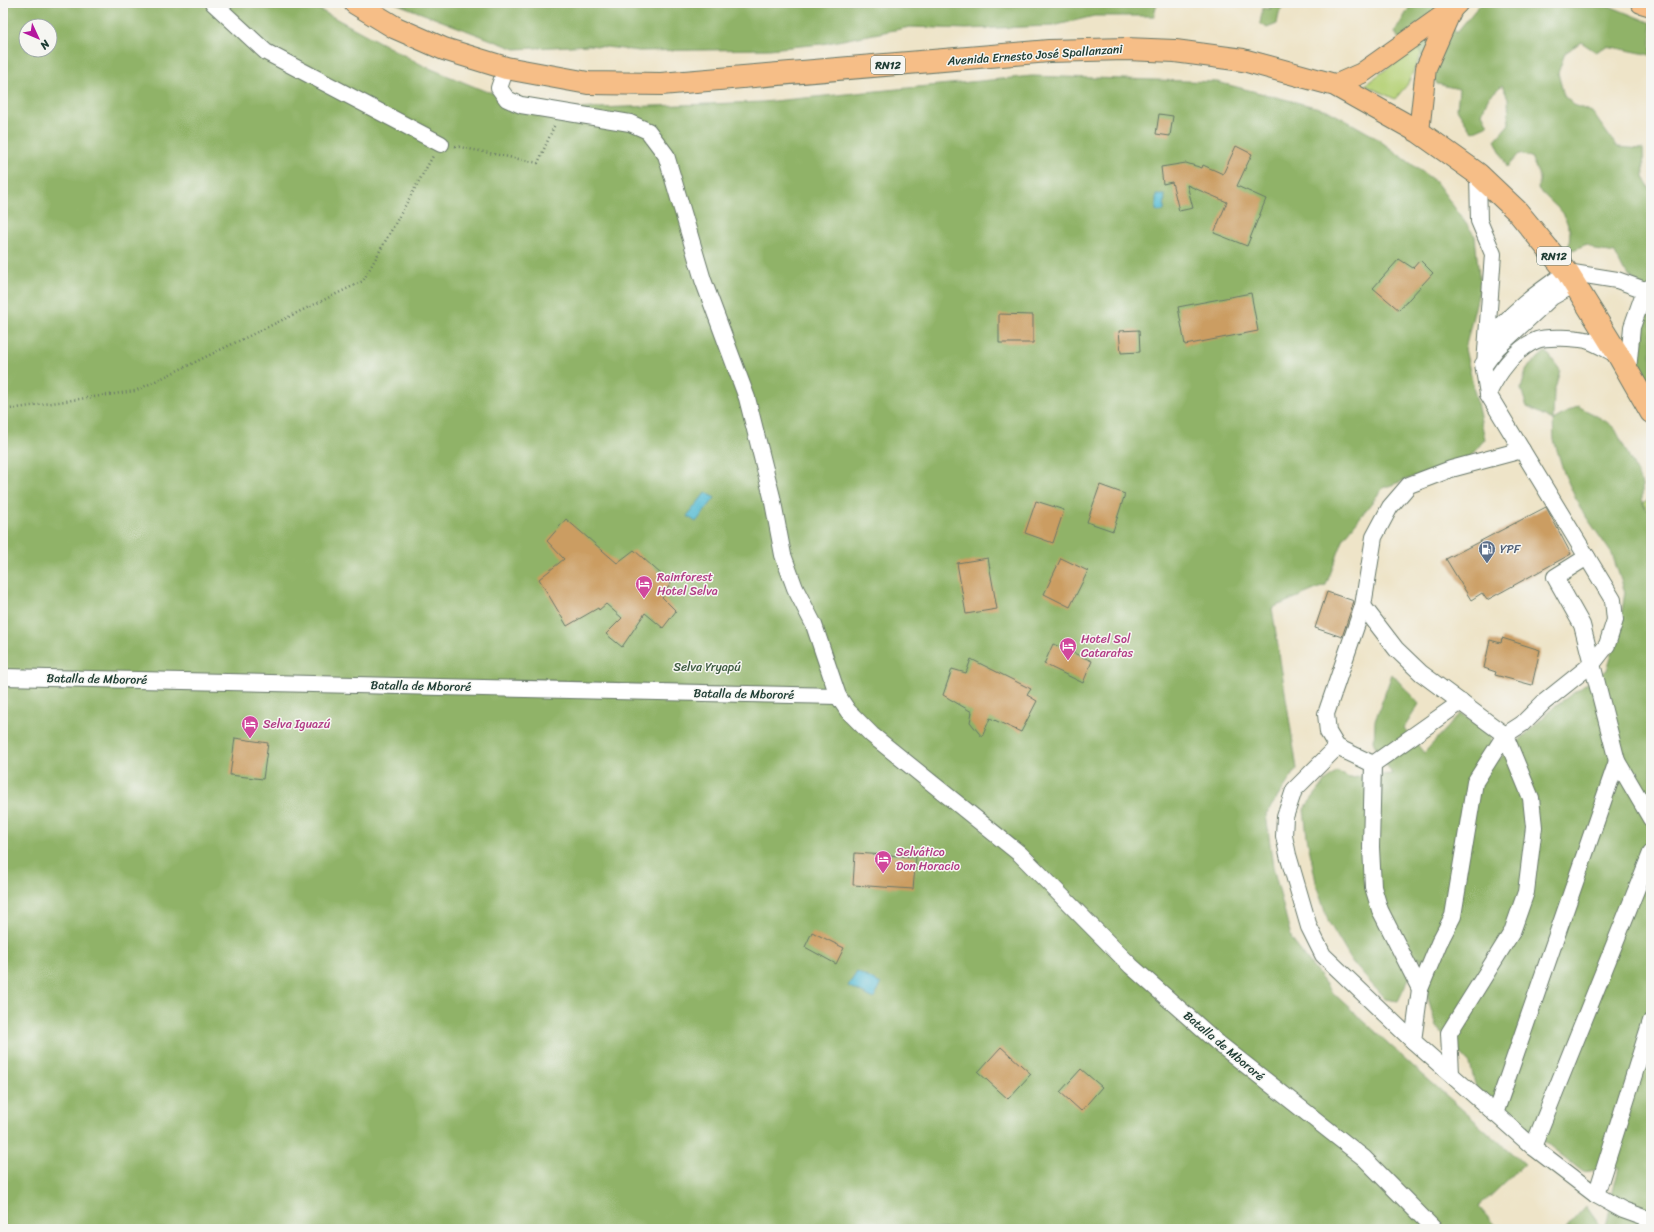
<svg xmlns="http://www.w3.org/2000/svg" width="1654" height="1232" viewBox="0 0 1654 1232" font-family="Sriracha,sans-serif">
  <rect width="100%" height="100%" fill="#f6f6f2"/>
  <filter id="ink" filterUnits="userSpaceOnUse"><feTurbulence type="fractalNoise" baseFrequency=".025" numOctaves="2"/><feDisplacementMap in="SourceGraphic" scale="8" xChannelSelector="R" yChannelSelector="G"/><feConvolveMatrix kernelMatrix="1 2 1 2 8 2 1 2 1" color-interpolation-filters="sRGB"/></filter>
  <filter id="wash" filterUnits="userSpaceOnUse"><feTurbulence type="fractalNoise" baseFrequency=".012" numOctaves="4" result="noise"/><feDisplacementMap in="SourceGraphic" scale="16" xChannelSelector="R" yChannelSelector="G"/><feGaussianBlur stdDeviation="0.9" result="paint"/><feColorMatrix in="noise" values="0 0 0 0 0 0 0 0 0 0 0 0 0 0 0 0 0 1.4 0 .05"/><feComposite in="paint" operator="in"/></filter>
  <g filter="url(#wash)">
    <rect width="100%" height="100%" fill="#eee4c8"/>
    <g fill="#b6d177" stroke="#6a8756">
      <polygon points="1432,32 1407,85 1395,99 1365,85 1397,61"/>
      <polygon points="1651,498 1651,512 1648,511 1642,503"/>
    </g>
    <g fill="#90b368" stroke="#58784e" fill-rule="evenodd">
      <path d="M3 3H307L424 66 485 91 570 109 763 102 1032 76 1217 82 1327 110 1372 135 1436 182 1475 236 1480 287 1465 349 1485 439 1470 457 1383 488 1344 538 1326 585 1272 608 1297 769 1266 814 1273 867 1292 940 1331 991 1414 1067 1524 1164 1479 1207 1498 1229H3ZM26 26H50V50H26Z"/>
      <polygon points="395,3 1157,3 1154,16 1094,16 1053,26 966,29 910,27 822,44 769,49 639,51 589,45 515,49"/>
      <polygon points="1267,3 1286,3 1279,13 1277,24 1267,28 1260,23 1263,8 1271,9"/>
      <polygon points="1412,3 1438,3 1456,33 1481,3 1602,3 1651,23 1651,56 1646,54 1607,46 1596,52 1581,42 1565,53 1558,73 1564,96 1574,105 1592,112 1617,147 1643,149 1644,176 1651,192 1651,395 1643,384 1638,362 1651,295 1624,271 1615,253 1596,250 1587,244 1573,250 1569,246 1570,230 1563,213 1538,189 1540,178 1531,157 1519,154 1507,167 1495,140 1509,124 1508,98 1502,85 1488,98 1482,113 1488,125 1472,132 1457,109 1459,89 1437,84 1413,38 1403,47 1395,32"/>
      <path d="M1546 351 1560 370 1554 392 1553 420 1578 406C1588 412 1607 420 1615 429 1618 434 1641 480 1642 485 1643 495 1639 507 1651 512V1229H1604L1619 1167 1583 1172 1476 1088 1470 1064 1436 1027 1428 998 1420 956 1398 1001 1385 999 1353 963 1328 921 1317 887 1307 837 1304 809 1324 783 1337 771 1349 778 1392 774 1374 744 1375 721 1392 674 1419 704 1404 728 1424 753 1461 713 1489 733 1499 760 1556 705 1607 670 1619 630 1625 592 1612 554 1580 508 1564 473 1554 440 1553 420 1527 407 1521 389 1527 368Z"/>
      <polygon points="1586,1206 1602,1229 1565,1229"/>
    </g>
    <g fill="#55bbd3" stroke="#3a7c84">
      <polygon points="1156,195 1165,195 1164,211 1156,211"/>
      <polygon points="706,492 715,498 696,522 687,516"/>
      <polygon points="857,972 881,984 874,999 848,986"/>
    </g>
    <g id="blocks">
      <g fill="#cb9d62">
        <polygon points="1159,114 1173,116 1170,136 1156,134"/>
        <polygon points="1236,146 1252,154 1237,186 1266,199 1247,246 1214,233 1227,202 1187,185 1193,208 1179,211 1172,182 1163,184 1161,167 1186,163 1202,168 1203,165 1223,174"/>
        <polygon points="1399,259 1413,268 1420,260 1433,273 1399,310 1373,288"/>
        <polygon points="1251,293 1258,331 1185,345 1178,307"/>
        <polygon points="999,314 1033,315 1033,343 999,343"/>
        <polygon points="1139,330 1140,352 1121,353 1119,331"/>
        <polygon points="1100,485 1125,494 1113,531 1087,522"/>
        <polygon points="1036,501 1064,510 1053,543 1025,533"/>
        <polygon points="1546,507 1571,554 1487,600 1482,593 1471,600 1446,559"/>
        <polygon points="566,519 617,563 634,550 671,583 662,597 676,611 663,628 645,613 622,647 606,634 622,618 606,604 599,610 598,608 567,626 539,579 564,559 547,541"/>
        <polygon points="988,558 997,609 966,614 957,563"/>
        <polygon points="1061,558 1088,571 1070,607 1044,594"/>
        <polygon points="1327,592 1354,601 1342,637 1315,628"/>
        <polygon points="1502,638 1540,650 1532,685 1495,675 1496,672 1484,668 1490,640 1501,643"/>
        <polygon points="1053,644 1092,661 1083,683 1044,664"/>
        <polygon points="971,659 1031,689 1027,695 1037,701 1021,732 990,718 982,737 970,722 972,712 943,695 952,669 966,673"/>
        <polygon points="235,738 268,743 263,779 230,775"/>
        <polygon points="855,853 916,857 913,889 853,885"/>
        <polygon points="812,932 844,948 836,964 805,947"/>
        <polygon points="1001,1047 1031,1074 1008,1099 978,1072"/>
        <polygon points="1081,1069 1102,1087 1081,1111 1060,1092"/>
      </g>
    </g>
  </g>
  <g filter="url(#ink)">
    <use href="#blocks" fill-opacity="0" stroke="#677768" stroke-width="1"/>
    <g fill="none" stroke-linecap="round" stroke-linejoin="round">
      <g stroke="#677768" stroke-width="18">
        <g id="minor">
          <polyline points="213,3 266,52 441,144"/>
          <polyline points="506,68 499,88 507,99 521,105 630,123 648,131 666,155 703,280 747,398 772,497 783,555 795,588 814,625 838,696 848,711 872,735 1020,854 1131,966 1218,1043 1364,1158 1434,1229"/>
          <polyline points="1478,174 1479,221 1493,254 1485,364 1483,364 1488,394 1587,557 1555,577 1582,625 1617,761 1651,819"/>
          <path d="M1488 342C1509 313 1538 292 1567 272L1617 280 1645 290"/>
          <polyline points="1485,364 1497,348 1552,297 1575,284"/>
          <polyline points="1628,371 1632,327 1645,290 1651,287"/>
          <path d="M1488 394C1497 374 1516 348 1537 340 1547 336 1575 338 1586 340 1597 343 1609 351 1619 356"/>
          <polyline points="1522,450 1451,469 1409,485 1390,507 1374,537 1363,606 1326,714 1328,732 1337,747 1294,790 1285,817 1284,836 1288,855 1309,927 1323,955 1413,1041 1533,1147 1596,1195 1623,1210 1651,1220"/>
          <polyline points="1363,606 1396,649 1421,673 1505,735 1522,724 1543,703 1593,663 1607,645 1615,620 1613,600 1587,557"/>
          <polyline points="3,677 838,696"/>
          <polyline points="1337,747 1373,764 1371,847 1373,887 1380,910 1420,989"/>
          <polyline points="1373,764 1461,702"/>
          <polyline points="1413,1041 1420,989 1439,943 1453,916 1475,782 1505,735"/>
          <polyline points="1451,1074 1449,1033 1512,932 1526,892 1534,827 1531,798 1505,735"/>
          <polyline points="1495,1114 1617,761"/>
          <polyline points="1533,1147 1651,853"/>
          <polyline points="1596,1195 1651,1021"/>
        </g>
      </g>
      <g stroke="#677768" stroke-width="22">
        <g id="major">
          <polyline points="1641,3 1651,6"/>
          <polyline points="1335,85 1362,73 1452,9 1458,3"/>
          <polyline points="1419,132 1426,68 1452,9"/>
        </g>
      </g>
      <g stroke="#677768" stroke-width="24">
        <polyline id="highway" points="355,3 396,28 444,49 506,68 588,83 661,84 1049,51 1126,49 1175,51 1243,60 1335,85 1419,132 1478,174 1517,211 1567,272 1619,356 1651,412"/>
      </g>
      <g stroke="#677768" stroke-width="2.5" stroke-dasharray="1 3" stroke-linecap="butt">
        <polyline points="455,146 538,163 555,124"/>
        <polyline points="3,410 135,391 363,281 433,156"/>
      </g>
      <use href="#minor" stroke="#fff" stroke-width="16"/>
      <use href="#major" stroke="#f6be87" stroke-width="20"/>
      <use href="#highway" stroke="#f6be87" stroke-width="22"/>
    </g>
  </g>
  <defs>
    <g id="fuel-pin" transform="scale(0.9)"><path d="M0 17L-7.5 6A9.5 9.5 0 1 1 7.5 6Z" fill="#5c6f8a" stroke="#f6f6f2"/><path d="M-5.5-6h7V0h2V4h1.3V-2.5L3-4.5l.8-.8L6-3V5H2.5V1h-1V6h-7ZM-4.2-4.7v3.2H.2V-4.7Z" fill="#fff"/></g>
    <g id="hotel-pin" transform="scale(0.9)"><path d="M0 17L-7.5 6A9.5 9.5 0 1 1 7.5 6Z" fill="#d1479c" stroke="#f6f6f2"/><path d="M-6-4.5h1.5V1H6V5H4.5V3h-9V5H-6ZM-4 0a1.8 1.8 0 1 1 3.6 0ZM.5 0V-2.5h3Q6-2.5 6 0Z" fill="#fff"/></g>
  </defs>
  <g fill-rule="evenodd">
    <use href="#fuel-pin" x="1487" y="549"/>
    <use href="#hotel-pin" x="644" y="584"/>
    <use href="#hotel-pin" x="1068" y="646"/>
    <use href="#hotel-pin" x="250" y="724"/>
    <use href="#hotel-pin" x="883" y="859"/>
  </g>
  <g text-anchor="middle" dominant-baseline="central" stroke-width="3" stroke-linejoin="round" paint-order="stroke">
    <g fill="#f6f6f2" stroke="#60746d" stroke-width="1">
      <rect x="871" y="56" width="34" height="18" rx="3"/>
      <rect x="1537" y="247" width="34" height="18" rx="3"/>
    </g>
    <g font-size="11" font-weight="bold" fill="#1f3d34">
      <text x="888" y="65">RN12</text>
      <text x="1554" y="256">RN12</text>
    </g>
    <g font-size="12" fill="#1f3d34" stroke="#f6f6f2">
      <text transform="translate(1035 55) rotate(-4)">Avenida Ernesto José Spallanzani</text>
      <text transform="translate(97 679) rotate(1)">Batalla de Mbororé</text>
      <text transform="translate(421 686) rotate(1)">Batalla de Mbororé</text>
      <text transform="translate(744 694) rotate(1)">Batalla de Mbororé</text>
      <text transform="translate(1224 1046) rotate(40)">Batalla de Mbororé</text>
    </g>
    <g font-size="12" fill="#4e5e75" stroke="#f6f6f2" text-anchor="start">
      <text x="1500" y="549">YPF</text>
    </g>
    <g font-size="12" fill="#b23c85" stroke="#f6f6f2" text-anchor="start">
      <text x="657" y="577">Rainforest<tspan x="657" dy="14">Hotel Selva</tspan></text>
      <text x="1081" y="639">Hotel Sol<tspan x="1081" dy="14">Cataratas</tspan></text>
      <text x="263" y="724">Selva Iguazú</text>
      <text x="896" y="852">Selvático<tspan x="896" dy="14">Don Horacio</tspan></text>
    </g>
    <g font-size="12" fill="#3d5b41" stroke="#f6f6f2">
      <text x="707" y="667">Selva Yryapú</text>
    </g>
  </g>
  <rect width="1654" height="1232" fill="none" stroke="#f6f6f2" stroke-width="16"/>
  <g transform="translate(38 38) rotate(134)"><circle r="19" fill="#f6f6f2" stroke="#a0aca6"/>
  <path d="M0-3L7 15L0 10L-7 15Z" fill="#b5179e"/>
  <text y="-6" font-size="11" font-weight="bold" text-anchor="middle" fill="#1f3d34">N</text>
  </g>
</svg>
